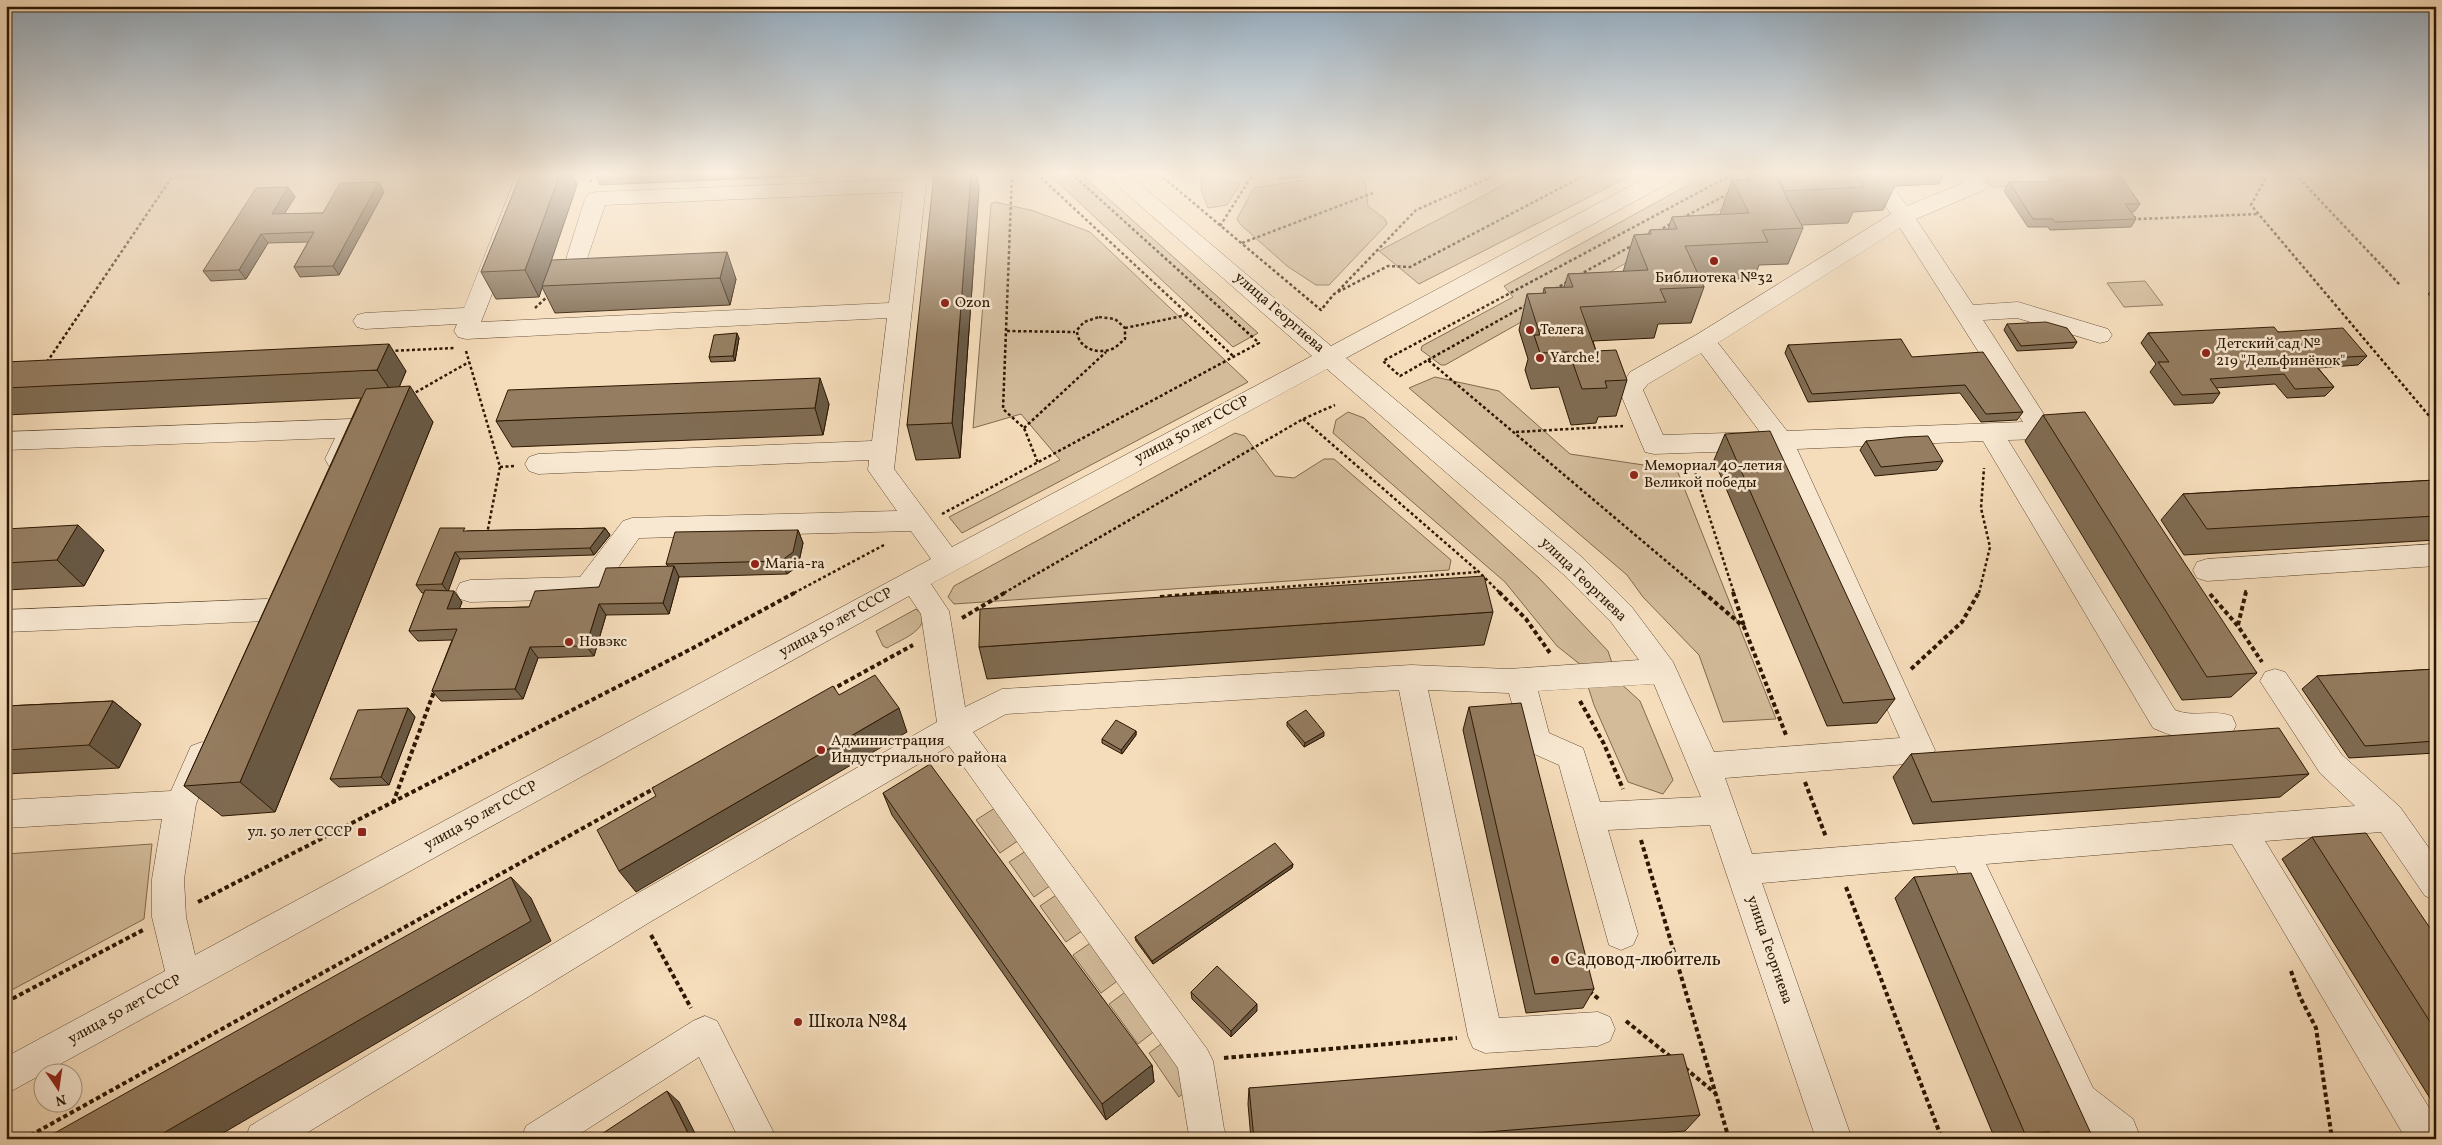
<svg xmlns="http://www.w3.org/2000/svg" width="2442" height="1145" viewBox="0 0 2442 1145" font-family="Vollkorn,serif">
  <rect width="100%" height="100%" fill="#f5dcba"/>
  <filter id="stains"><feTurbulence type="fractalNoise" baseFrequency=".004" numOctaves="4"/><feColorMatrix values="0 0 0 0 .2 0 0 0 0 .09 0 0 0 0 .02 0 0 0 .5 -.17"/></filter>
  <radialGradient id="worn" r=".72"><stop offset=".6" stop-color="#630" stop-opacity="0"/><stop offset="1" stop-color="#630" stop-opacity=".3"/></radialGradient>
  <g fill="#d3bb9a" stroke="#80694d">
    <polygon points="1049,174 1081,174 1258,333 1233,347"/>
    <polygon points="1202,174 1240,184 1227,205 1208,208 1201,189"/>
    <polygon points="1326,174 1355,174 1365,182 1368,206 1385,219 1387,224 1329,285 1316,285 1287,266 1241,225 1237,219 1254,188 1323,177"/>
    <polygon points="1524,174 1634,174 1419,284 1379,251"/>
    <polygon points="1708,174 1784,174 1445,365 1441,365 1421,350 1422,346 1513,297 1504,286"/>
    <polygon points="1983,174 2016,174 2024,186 1991,187"/>
    <polygon points="995,202 1034,211 1090,232 1248,382 962,533 949,517 1060,460 1021,414 973,428 991,204"/>
    <polygon points="2145,281 2163,305 2124,307 2107,283"/>
    <polygon points="1435,377 1499,391 1570,454 1677,470 1776,719 1723,722 1699,655 1643,597 1627,575 1409,388"/>
    <polygon points="1348,412 1364,418 1539,578 1608,651 1618,681 1640,701 1673,780 1663,794 1628,782 1594,705 1581,665 1557,646 1505,582 1333,433 1336,420"/>
    <polygon points="1235,433 1245,436 1275,476 1294,478 1324,459 1334,459 1451,560 1449,570 954,604 948,597 954,586"/>
    <path d="M916 609 923 615C925 632 900 640 887 648L883 646 876 631Z"/>
    <polygon points="998,806 1022,838 1000,853 976,820"/>
    <polygon points="152,844 144,919 6,993 6,854"/>
    <polygon points="1032,847 1057,881 1034,897 1009,862"/>
    <polygon points="1062,891 1089,926 1066,942 1040,906"/>
    <polygon points="1096,939 1124,976 1101,993 1073,955"/>
    <polygon points="1132,987 1161,1026 1138,1044 1109,1004"/>
    <polygon points="1169,1038 1187,1090 1179,1097 1149,1053"/>
  </g>
  <g fill="none" stroke-linecap="round" stroke-linejoin="round">
    <g stroke="#5e482e" stroke-width="1">
      <g id="minor">
        <path d="M517 174H539L481 322 889 303 903 192 605 205 581 277 573 279 565 277 562 272 585 199 588 194 596 192 915 179 923 180 926 185 894 469 952 547 1312 356 1104 174H1128L1331 346 1653 174H1680L1676 179 1346 358 1583 558 1631 606 1673 662 1714 752 1900 738 1772 450 1654 454 1645 452 1619 390 1630 372 1696 335 1891 214 1862 174H1884L1907 206 1963 183 1957 174H1979L1987 185 1984 190 1916 219 1973 305 2018 302 2108 329 2112 335 2108 341 2100 343 2017 318 1983 320 2054 430 2050 436 2041 439 2008 440 2175 710C2193 718 2213 709 2232 716L2236 725 2232 734C2203 744 2180 740 2153 728L1983 441 1797 449 1935 750 1931 759 1920 763 1725 778 1752 854 2355 806 2320 773 2260 681 2265 672 2275 669 2285 672 2342 755 2400 807 2436 858V900L2425 896 2381 832 2265 841 2436 1119V1139H2406L2232 844 1986 864 2093 1088 2133 1119 2141 1139H2099L2067 1114 1955 866 1762 883 1852 1139H1816L1710 825 1608 830 1638 934 1633 945 1621 950 1609 945 1559 765 1525 750 1509 693 1428 690 1499 1018 1598 1012 1610 1017 1615 1029 1610 1041 1598 1046 1485 1053 1473 1048 1468 1036 1399 690 1006 714 973 732 1207 1049 1213 1061 1224 1129 1228 1139H1191L1188 1130 1178 1068 949 746 650 922 297 1139H245L250 1126 626 900 937 722 921 614 909 596 6 1094V1057L165 971 152 917V879L162 819 6 828V800L171 791 191 746 202 742 213 746 217 755 196 804 184 879 186 917 195 955 931 559 911 531 639 538 598 596 588 599 470 602 460 599 456 591 460 583 470 580 580 577 623 521 632 518 897 511 868 470 869 460 538 474 529 471 525 464 529 457 538 454 872 441 887 318 466 339 458 337 454 331 457 324 365 329 357 327 353 321 357 315 365 313 464 308ZM1900 228 2023 422 1787 431 1718 343ZM1701 353 1760 432 1663 435 1643 390 1648 384ZM1327 369 1563 574 1611 622 1639 660 1509 669 1411 665 1002 689 965 707 949 611 931 584ZM1654 684 1701 797 1600 802 1583 748 1549 733 1538 691Z"/>
        <polygon points="352,419 361,422 365,428 347,466 338,468 329,466 325,459 335,438 6,450 6,432"/>
        <polygon points="2436,544 2436,566 2207,581 2197,578 2193,570 2197,562 2207,559"/>
        <polygon points="267,599 277,602 281,610 277,618 267,621 6,632 6,610"/>
        <polygon points="705,1016 717,1021 777,1139 739,1139 699,1057 572,1139 521,1139 526,1126 693,1021"/>
      </g>
    </g>
    <g stroke="#2c1700" stroke-width="2.5" stroke-dasharray="3 2.5" stroke-linecap="butt">
      <polyline points="589,174 591,182"/>
      <polyline points="1012,174 1003,409 1024,428 1038,463"/>
      <polyline points="1037,174 1233,356"/>
      <polyline points="1159,174 1321,310 1334,294 1388,266 1410,267 1587,174"/>
      <polyline points="2268,174 2251,205 2436,424"/>
      <polyline points="2295,174 2400,285"/>
      <polyline points="2133,217 2140,219 2258,214"/>
      <polyline points="1682,218 1732,192"/>
      <polyline points="1220,226 1253,174"/>
      <polyline points="1658,231 1672,223"/>
      <polyline points="1242,243 1373,193"/>
      <polyline points="1579,275 1633,245"/>
      <polyline points="1555,289 1567,282"/>
      <polyline points="1338,291 1416,210 1498,174"/>
      <polyline points="535,308 549,295"/>
      <path d="M1099 317 1115 319 1125 328V339C1121 342 1117 347 1112 349 1097 355 1077 348 1077 330L1084 322Z"/>
      <polyline points="1125,328 1187,315"/>
      <polyline points="1007,331 1075,332"/>
      <polyline points="390,351 454,348"/>
      <polyline points="466,351 500,467 487,534"/>
      <polyline points="1428,360 1528,304"/>
      <polyline points="47,362 172,177 240,174"/>
      <polyline points="411,395 469,362"/>
      <polyline points="1303,419 1479,572 1500,593"/>
      <polyline points="1024,428 1106,352"/>
      <polyline points="1516,432 1623,426"/>
      <polyline points="1692,463 1734,593"/>
      <polyline points="500,467 514,466"/>
      <polyline points="942,514 1259,343 1072,174"/>
      <polyline points="794,593 884,545"/>
      <polyline points="1004,593 1303,419 1335,405"/>
      <polyline points="1205,593 1478,572"/>
      <polyline points="1704,593 1428,360 1400,376 1383,361 1733,174"/>
      <polyline points="1979,593 1990,547 1981,508 1984,468"/>
      <polyline points="2245,593 2246,590"/>
    </g>
    <g stroke="#2c1700" stroke-width="4" stroke-dasharray="4.5 3" stroke-linecap="butt">
      <polyline points="1499,592 1526,619 1550,653"/>
      <polyline points="1703,592 1744,627 1786,735"/>
      <polyline points="1733,592 1744,626"/>
      <polyline points="2210,594 2238,626 2262,662"/>
      <polyline points="1160,597 1221,592"/>
      <polyline points="962,618 1006,592"/>
      <polyline points="2238,625 2246,592"/>
      <polyline points="1911,669 1962,622 1979,592"/>
      <polyline points="831,690 913,645"/>
      <polyline points="1580,701 1604,744 1623,789"/>
      <polyline points="1805,782 1826,837"/>
      <polyline points="393,803 435,689"/>
      <polyline points="1641,840 1729,1139"/>
      <polyline points="1846,887 1942,1139"/>
      <polyline points="198,902 693,648 796,592"/>
      <polyline points="651,935 691,1008"/>
      <polyline points="2291,971 2300,997 2316,1028 2332,1139"/>
      <polyline points="1589,991 1600,1000"/>
      <polyline points="6,1002 143,930"/>
      <polyline points="1626,1021 1672,1058"/>
      <polyline points="1224,1058 1457,1038"/>
      <polyline points="1685,1068 1715,1093"/>
      <polyline points="24,1139 655,788"/>
    </g>
    <use href="#minor" fill="#f8e8d2" fill-rule="evenodd"/>
  </g>
  <g fill="#806c53" stroke="#2c1700">
    <polygon points="521,174 572,174 577,185 549,266 736,279 730,305 555,313 542,287 539,297 496,299 481,272"/>
    <polygon points="595,174 851,174 600,185"/>
    <polygon points="1278,174 1316,174 1316,176 1279,179"/>
    <polygon points="1766,174 1944,174 1939,184 1895,186 1883,210 1853,212 1848,223 1802,225 1803,228 1788,264 1759,265 1754,278 1701,281 1704,287 1691,323 1658,324 1654,338 1593,341 1596,351 1627,380 1616,416 1598,417 1596,423 1571,425 1559,387 1531,389 1525,370 1528,359 1519,330 1527,294 1543,294 1544,288 1564,287 1568,274 1623,272 1634,235 1648,234 1650,230 1668,229 1672,217 1720,214 1732,180 1746,180 1747,175"/>
    <polygon points="2045,174 2119,174 2140,204 2134,212 2131,212 2136,219 2131,227 2050,230 2048,227 2028,227 2004,191 2009,182 2051,182"/>
    <polygon points="288,187 295,197 284,214 323,213 384,192 339,275 300,277 294,267 308,242 268,243 246,279 211,281 203,271"/>
    <polygon points="979,188 960,458 916,460 907,425"/>
    <polygon points="2436,286 2436,303 2428,294"/>
    <polygon points="2007,324 2077,342 2073,348 2017,351 2004,330"/>
    <polygon points="2278,332 2367,356 2358,365 2318,368 2334,387 2325,396 2287,398 2275,384 2216,388 2220,393 2213,403 2174,405 2150,372 2156,364 2141,343 2148,333"/>
    <polygon points="739,338 735,361 711,362 709,357"/>
    <polygon points="1788,345 1912,357 2023,412 2017,420 1981,422 1960,393 1808,402 1785,353"/>
    <polygon points="6,362 406,371 399,387 433,422 275,812 222,816 184,786 361,398 6,415"/>
    <polygon points="829,404 823,435 512,447 496,421"/>
    <polygon points="2043,415 2257,673 2231,697 2182,700 2025,441"/>
    <polygon points="1725,434 1895,699 1877,723 1827,726 1714,460"/>
    <polygon points="1866,441 1943,461 1937,470 1875,476 1860,450"/>
    <polygon points="2436,480 2436,540 2184,555 2161,520 2183,494"/>
    <polygon points="605,528 610,535 594,555 460,559 448,590 462,602 459,609 529,607 599,587 668,566 666,564 798,530 803,543 798,566 787,574 679,577 669,614 606,615 594,656 538,658 523,699 441,701 432,691 452,640 418,641 409,631 424,593 422,593 416,585 467,531"/>
    <polygon points="6,529 104,550 84,586 6,590"/>
    <polygon points="1493,612 1484,645 987,679 979,647"/>
    <polygon points="2436,669 2436,753 2349,758 2302,689 2317,676"/>
    <polygon points="113,701 141,724 119,768 6,774 6,706"/>
    <polygon points="1469,707 1594,989 1583,1008 1526,1013 1463,730"/>
    <polygon points="408,708 415,717 389,785 339,787 330,779"/>
    <polygon points="1287,722 1324,736 1304,747 1287,726"/>
    <polygon points="1136,731 1136,735 1122,754 1102,743 1102,739"/>
    <polygon points="1911,754 2309,774 2280,797 1913,824 1893,777"/>
    <polygon points="883,793 1152,1065 1154,1082 1106,1120 892,815"/>
    <polygon points="2312,837 2436,937 2436,1108 2282,859"/>
    <polygon points="1293,864 1292,868 1153,964 1136,941 1135,937"/>
    <polygon points="1914,877 2093,1138 2120,1139 1995,1139 1895,898"/>
    <polygon points="1191,992 1257,1011 1231,1037 1192,999"/>
    <polygon points="1249,1088 1700,1115 1685,1131 1583,1139 1251,1139 1248,1104"/>
  </g>
  <g fill="#685844" stroke="#2c1700">
    <polygon points="560,174 572,174 577,185 539,297 525,270"/>
    <polygon points="971,174 977,174 979,188 960,458 952,423"/>
    <polygon points="379,182 384,192 339,275 333,266"/>
    <polygon points="288,187 295,197 278,224 272,214"/>
    <polygon points="261,234 268,243 246,279 239,270"/>
    <polygon points="727,252 736,279 730,305 720,278"/>
    <polygon points="737,333 739,338 735,361 733,356"/>
    <polygon points="389,344 406,371 395,397 377,370"/>
    <polygon points="820,378 829,404 823,435 815,408"/>
    <polygon points="410,386 433,422 275,812 240,782"/>
    <polygon points="78,525 104,550 84,586 57,560"/>
    <polygon points="605,528 610,535 594,555 590,548"/>
    <polygon points="798,530 803,543 798,566 787,574 781,561"/>
    <polygon points="455,552 460,559 448,592 442,584"/>
    <polygon points="674,566 679,577 669,614 663,603"/>
    <polygon points="454,591 462,602 455,620 447,609"/>
    <polygon points="599,604 606,615 594,656 586,646"/>
    <polygon points="530,647 538,658 523,699 515,689"/>
    <polygon points="113,701 141,724 119,768 89,745"/>
    <polygon points="408,708 415,717 389,785 381,777"/>
    <polygon points="899,708 907,732 636,892 619,871"/>
    <polygon points="1136,731 1136,735 1122,754 1121,750"/>
    <polygon points="1324,732 1324,736 1304,747 1305,743"/>
    <polygon points="1293,864 1292,868 1153,964 1152,961"/>
    <polygon points="511,877 531,898 551,941 213,1139 153,1139"/>
    <polygon points="1257,1004 1257,1011 1231,1037 1231,1031"/>
    <polygon points="1152,1065 1154,1082 1106,1120 1102,1104"/>
    <polygon points="667,1091 679,1102 698,1139 691,1139"/>
  </g>
  <g fill="#957d61" stroke="#2c1700">
    <polygon points="521,174 560,174 525,270 481,272"/>
    <polygon points="934,174 971,174 952,423 907,425"/>
    <polygon points="1774,174 1803,228 1762,230 1768,242 1685,246 1704,287 1660,289 1666,302 1580,307 1596,351 1616,350 1627,380 1605,381 1607,388 1582,389 1569,352 1540,353 1534,335 1540,335 1527,294 1546,293 1544,288 1573,287 1568,274 1648,270 1634,235 1651,234 1650,230 1677,229 1672,217 1749,213 1732,180 1749,180 1747,175"/>
    <polygon points="1776,174 1900,174 1857,176 1864,187 1785,191"/>
    <polygon points="2057,174 2119,174 2140,204 2125,204 2136,219 2055,222 2053,219 2033,219 2009,182 2062,181"/>
    <polygon points="379,182 333,266 294,267 314,232 261,234 239,270 203,271 256,188 288,187 272,214 323,213 340,183"/>
    <polygon points="727,252 720,278 542,286 552,260"/>
    <polygon points="2046,322 2067,328 2077,342 2021,346 2007,324"/>
    <polygon points="2274,327 2278,332 2343,328 2367,356 2310,359 2334,387 2295,389 2284,374 2210,379 2220,393 2182,395 2158,362 2169,362 2148,333"/>
    <polygon points="737,333 733,356 709,357 714,335"/>
    <polygon points="1901,339 1912,357 1983,352 2023,412 1986,414 1965,385 1812,394 1788,345"/>
    <polygon points="389,344 377,370 6,388 6,362"/>
    <polygon points="820,378 815,408 496,421 508,390"/>
    <polygon points="410,386 240,782 184,786 366,389"/>
    <polygon points="2085,412 2257,673 2207,677 2043,415"/>
    <polygon points="1770,431 1895,699 1843,703 1725,434"/>
    <polygon points="1928,436 1943,461 1881,467 1866,441 1905,437"/>
    <polygon points="2436,480 2436,516 2207,529 2183,494"/>
    <polygon points="78,525 57,560 6,563 6,529"/>
    <polygon points="440,528 465,528 463,531 605,528 590,548 455,552 442,584 416,585"/>
    <polygon points="798,530 793,552 781,561 666,564 675,532"/>
    <polygon points="674,566 663,603 599,604 586,646 530,647 515,689 432,691 457,629 409,631 425,590 454,591 447,609 529,607 535,591 599,587 606,568"/>
    <polygon points="1484,576 1493,612 979,647 980,609"/>
    <polygon points="2436,669 2436,741 2365,746 2317,676"/>
    <polygon points="875,675 899,708 619,871 597,830 656,796 652,788 833,686 839,695"/>
    <polygon points="113,701 89,745 6,750 6,706"/>
    <polygon points="1521,703 1594,989 1535,994 1469,707"/>
    <polygon points="408,708 381,777 330,779 358,710"/>
    <polygon points="1306,710 1324,732 1305,743 1287,722"/>
    <polygon points="1116,720 1136,731 1121,750 1102,739"/>
    <polygon points="2279,728 2309,774 1932,802 1911,754"/>
    <polygon points="930,764 1152,1065 1102,1104 883,793"/>
    <polygon points="2366,833 2436,937 2436,1031 2312,837"/>
    <polygon points="1275,843 1293,864 1152,961 1135,937"/>
    <polygon points="1971,873 2093,1138 2118,1136 2120,1139 2052,1139 2049,1132 2025,1134 1914,877"/>
    <polygon points="511,877 531,921 153,1139 44,1139"/>
    <polygon points="1217,966 1257,1004 1231,1031 1191,992"/>
    <polygon points="1683,1054 1700,1115 1399,1139 1254,1139 1249,1088"/>
    <polygon points="667,1091 691,1139 594,1139"/>
  </g>
  <linearGradient id="sky" x2="0" y2="1"><stop stop-color="#92a9bc"/><stop offset="0.52" stop-color="#faefe0"/><stop offset="1" stop-color="#faefe0" stop-opacity="0"/></linearGradient>
  <rect width="2442" height="334" fill="url(#sky)"/>
  <g fill="#8f2418" stroke="#f8e8d2" stroke-width="2">
    <circle cx="1714" cy="261" r="5"/>
    <circle cx="945" cy="303" r="5"/>
    <circle cx="1530" cy="330" r="5"/>
    <circle cx="2206" cy="353" r="5"/>
    <circle cx="1540" cy="358" r="5"/>
    <circle cx="1634" cy="475" r="5"/>
    <circle cx="755" cy="564" r="5"/>
    <circle cx="569" cy="642" r="5"/>
    <circle cx="821" cy="750" r="5"/>
    <rect x="357" y="827" width="10" height="10" rx="2.5"/>
    <circle cx="1555" cy="960" r="5"/>
    <circle cx="798" cy="1022" r="5"/>
  </g>
  <g text-anchor="middle" dominant-baseline="central" stroke-width="5" stroke-linejoin="round" paint-order="stroke">
    <g font-size="15" fill="#2c1700" stroke="#f8e8d2" text-anchor="start">
      <text x="1714" y="278" text-anchor="middle">Библиотека №32</text>
      <text x="955" y="303">Ozon</text>
      <text x="1540" y="330">Телега</text>
      <text x="2216" y="344">Детский сад №<tspan x="2216" dy="17">219 "Дельфинёнок"</tspan></text>
      <text x="1550" y="358">Yarche!</text>
      <text x="1644" y="466">Мемориал 40-летия<tspan x="1644" dy="17">Великой победы</tspan></text>
      <text x="765" y="564">Maria-ra</text>
      <text x="579" y="642">Новэкс</text>
      <text x="831" y="741">Администрация<tspan x="831" dy="17">Индустриального района</tspan></text>
      <text x="352" y="832" text-anchor="end">ул. 50 лет СССР</text>
    </g>
    <g font-size="15" fill="#2c1700" stroke="#f8e8d2">
      <text transform="translate(1279 313) rotate(41)">улица Георгиева</text>
      <text transform="translate(1192 430) rotate(-28)">улица 50 лет СССР</text>
      <text transform="translate(1583 580) rotate(44)">улица Георгиева</text>
      <text transform="translate(836 623) rotate(-29)">улица 50 лет СССР</text>
      <text transform="translate(481 816) rotate(-29)">улица 50 лет СССР</text>
      <text transform="translate(1769 950) rotate(71)">улица Георгиева</text>
      <text transform="translate(125 1010) rotate(-29)">улица 50 лет СССР</text>
    </g>
    <g font-size="18" fill="#2c1700" stroke="#f8e8d2" text-anchor="start">
      <text x="1565" y="960">Садовод-любитель</text>
      <text x="808" y="1022">Школа №84</text>
    </g>
  </g>
  <rect width="2442" height="1145" fill="none" stroke="#f5dcba" stroke-width="25"/>
  <rect x="8" y="8" width="2427" height="1130" fill="none" stroke="#2c1700" stroke-width="2.5"/>
  <rect x="12" y="12" width="2417" height="1120" fill="none" stroke="#2c1700"/>
  <g transform="translate(58 1088) rotate(167)"><circle r="24" fill="#f8e8d2" stroke="#a6947e"/>
  <path d="M0-4L9 19L0 12L-9 19Z" fill="#8f2418"/>
  <text y="-8" font-size="14" font-weight="bold" text-anchor="middle" fill="#2c1700">N</text>
  </g>
  <rect width="100%" height="100%" filter="url(#stains)"/>
  <rect width="100%" height="100%" fill="url(#worn)"/>
</svg>
